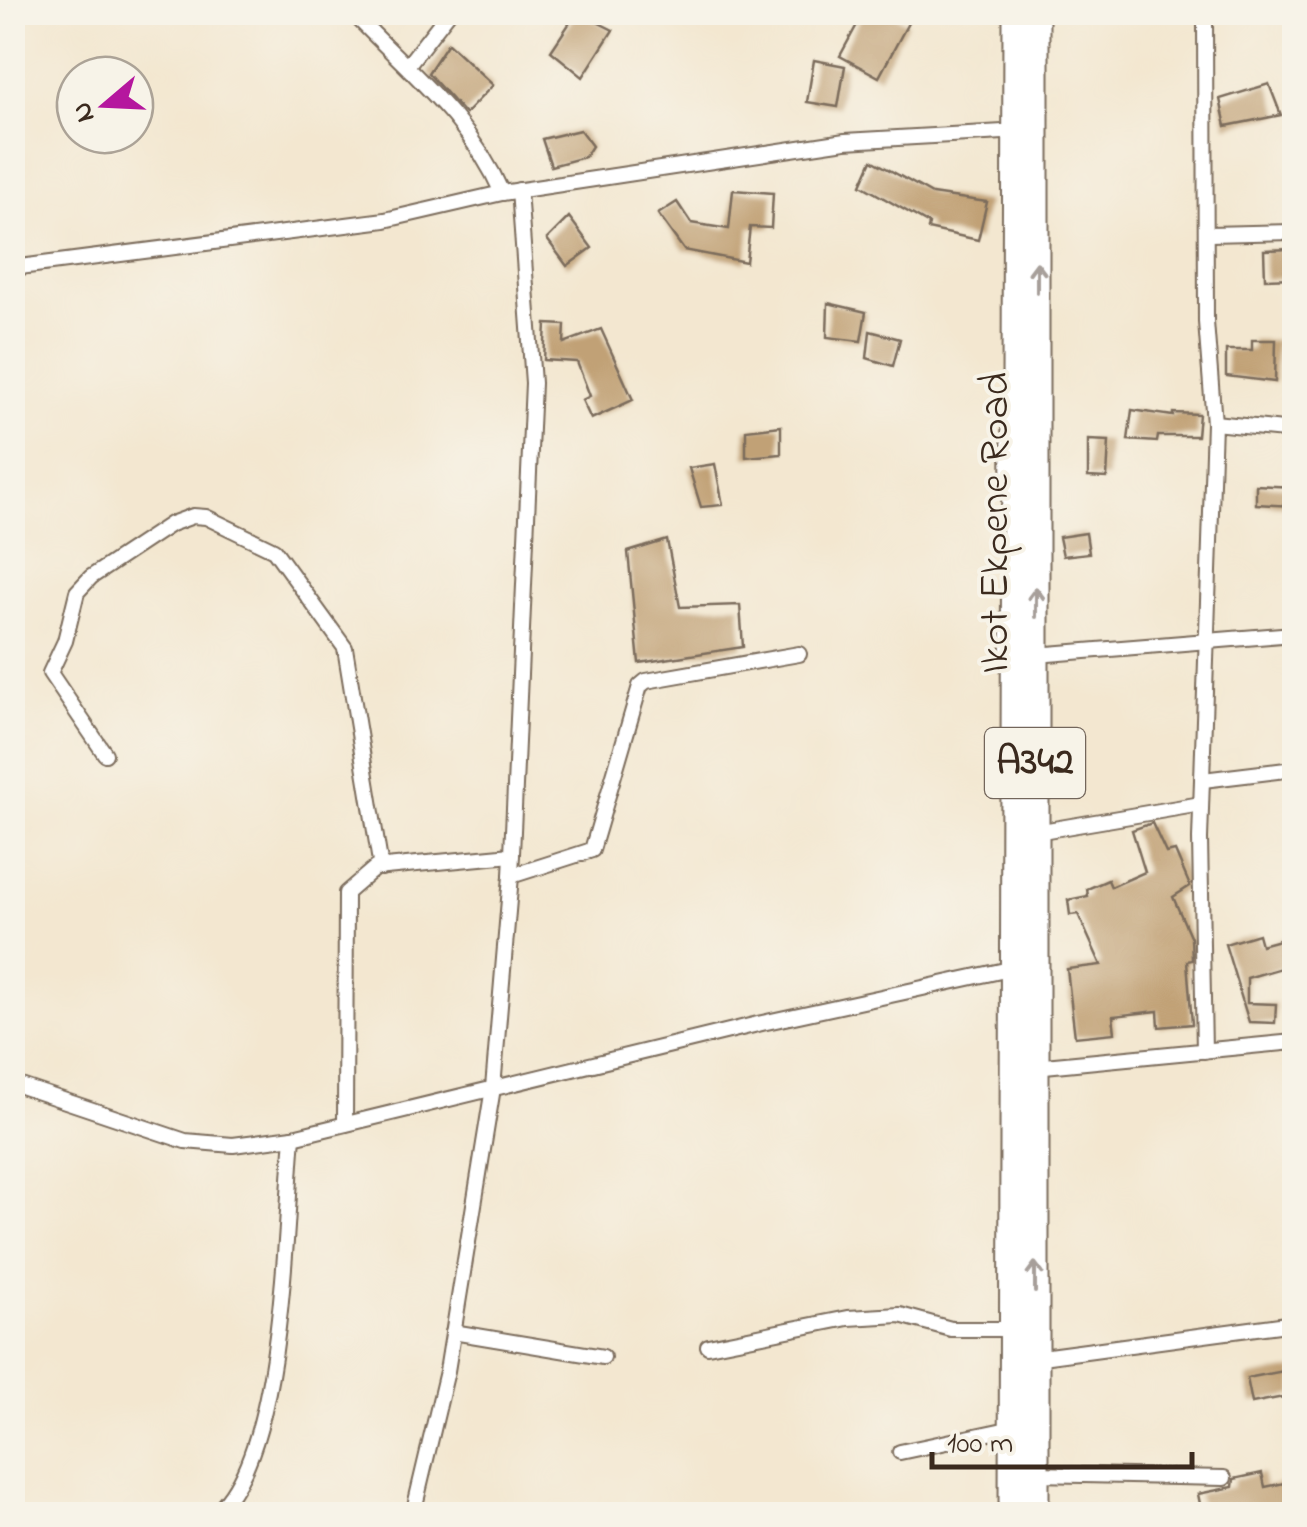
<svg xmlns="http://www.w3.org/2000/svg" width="1307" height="1527" viewBox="0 0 1307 1527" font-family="'Indie Flower',sans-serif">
  <rect width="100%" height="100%" fill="#f7f3e8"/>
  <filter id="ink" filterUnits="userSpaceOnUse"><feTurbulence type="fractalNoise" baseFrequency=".01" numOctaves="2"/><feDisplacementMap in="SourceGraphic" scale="20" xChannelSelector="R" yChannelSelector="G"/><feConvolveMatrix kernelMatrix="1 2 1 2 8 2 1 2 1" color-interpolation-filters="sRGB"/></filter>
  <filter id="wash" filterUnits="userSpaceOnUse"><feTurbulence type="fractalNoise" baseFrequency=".0048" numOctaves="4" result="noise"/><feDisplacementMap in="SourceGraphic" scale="40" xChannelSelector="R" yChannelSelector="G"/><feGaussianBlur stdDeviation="2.25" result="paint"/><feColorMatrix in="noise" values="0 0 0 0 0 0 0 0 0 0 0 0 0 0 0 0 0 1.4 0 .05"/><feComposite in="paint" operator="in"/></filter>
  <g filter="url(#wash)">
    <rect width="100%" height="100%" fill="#f3e7d0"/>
    <g id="blocks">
      <g fill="#c1a176">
        <polygon points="577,12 613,30 583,77 551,51"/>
        <polygon points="864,12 888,12 908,23 879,77 840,56"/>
        <polygon points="448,43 493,85 465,114 428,73"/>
        <polygon points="814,60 845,66 838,107 807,102"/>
        <polygon points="1269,84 1281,115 1226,126 1220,99"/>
        <polygon points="580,130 592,146 585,157 551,166 542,139"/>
        <polygon points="872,160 932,194 987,202 978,240 928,229 929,224 861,185"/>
        <polygon points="733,190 773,193 771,228 750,227 746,262 684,250 658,214 677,202 691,223 729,229"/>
        <polygon points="569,217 592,248 567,266 547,239"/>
        <polygon points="1294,249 1294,278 1265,279 1264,250"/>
        <polygon points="828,303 866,312 861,341 827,337"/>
        <polygon points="546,324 565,325 564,343 601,329 633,400 591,419 582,400 590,396 577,362 544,360"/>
        <polygon points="870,331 900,339 893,366 867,358"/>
        <polygon points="1252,340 1276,340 1275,382 1226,376 1226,350 1252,350"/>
        <polygon points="1132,410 1173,416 1173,413 1199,414 1197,436 1158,436 1157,442 1128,440"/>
        <polygon points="781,426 781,454 746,457 746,430"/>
        <polygon points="1088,440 1109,441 1107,478 1088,477"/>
        <polygon points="715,464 723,505 701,507 689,468"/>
        <polygon points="1256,485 1294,487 1294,506 1256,504"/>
        <polygon points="1086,533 1089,553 1063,556 1059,537"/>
        <polygon points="667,540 680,607 740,605 743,647 639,663 628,552"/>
        <polygon points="1152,823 1166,853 1175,851 1190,886 1173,897 1191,938 1192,960 1187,961 1192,1024 1159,1027 1158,1011 1113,1016 1115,1033 1075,1037 1067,969 1101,965 1078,914 1070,915 1068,900 1088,896 1087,889 1108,880 1111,887 1145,872 1132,830"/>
        <polygon points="1258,934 1261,945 1294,936 1294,999 1290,1000 1281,968 1247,978 1247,1003 1276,1004 1275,1023 1249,1022 1225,944"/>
        <polygon points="1294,1369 1294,1395 1252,1403 1247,1378"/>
        <polygon points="1262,1473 1265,1487 1294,1481 1294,1514 1202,1514 1198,1494 1233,1487 1234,1479"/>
      </g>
    </g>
  </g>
  <g filter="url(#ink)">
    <use href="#blocks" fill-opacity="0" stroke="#7b6c5c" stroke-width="2.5"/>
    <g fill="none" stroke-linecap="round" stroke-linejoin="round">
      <g stroke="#7b6c5c" stroke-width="18">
        <g id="street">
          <path d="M352 12C408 71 469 117 502 193"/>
          <polyline points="407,66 449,12"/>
          <polyline points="1209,234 1294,232"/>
          <polyline points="12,268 385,220 502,193 845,141 1021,131"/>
          <polyline points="1214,423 1294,431"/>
          <polyline points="1036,655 1294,634"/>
          <polyline points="105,754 50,673 65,641 77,592 91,577 171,524 193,516 206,517 274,550 345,648 381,868"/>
          <polyline points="1203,780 1294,769"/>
          <polyline points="1030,833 1201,804"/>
          <polyline points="511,876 592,850 640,686 646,681 799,654"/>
          <polyline points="1204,1051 1200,839 1214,423 1206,322 1205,12"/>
          <polyline points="1034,1067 1294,1042"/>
          <polyline points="12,1083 185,1141 233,1145 293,1137 762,1023 1019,967"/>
          <polyline points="345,1124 346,893 375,868 512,855"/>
          <polyline points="453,1332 603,1357"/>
          <polyline points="708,1346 848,1318 900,1315 951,1329 1019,1329"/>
          <polyline points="1034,1358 1294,1323"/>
          <polyline points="900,1452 1013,1428"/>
          <polyline points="1036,1474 1224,1478"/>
          <path d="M213 1514C284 1462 285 1224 293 1137"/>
          <polyline points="413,1514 447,1371 493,1088 511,876 533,383 519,190"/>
        </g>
      </g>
      <g stroke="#7b6c5c" stroke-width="29">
        <g id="highway">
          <polyline points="1012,1514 1016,12"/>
          <polyline points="1036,1514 1036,12"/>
        </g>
      </g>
      <use href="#street" stroke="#fff" stroke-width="14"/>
      <use href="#highway" stroke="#fff" stroke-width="25"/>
    </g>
    <defs><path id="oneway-shaft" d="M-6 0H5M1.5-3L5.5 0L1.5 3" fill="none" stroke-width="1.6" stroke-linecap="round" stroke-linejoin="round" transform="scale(2.5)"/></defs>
    <g stroke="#a79f9a">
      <use href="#oneway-shaft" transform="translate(1037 277) rotate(-90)"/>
      <use href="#oneway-shaft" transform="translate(1036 602) rotate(-90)"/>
      <use href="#oneway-shaft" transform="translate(1035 1277) rotate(-90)"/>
    </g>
  </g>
  <g text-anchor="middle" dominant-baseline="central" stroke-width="8" stroke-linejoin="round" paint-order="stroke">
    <rect fill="#f7f3e8" stroke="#73665b" stroke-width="2.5" x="985" y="728" width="100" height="70" rx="8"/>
    <g font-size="40" font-weight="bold" fill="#3b2a1e">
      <text x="1035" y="763">A342</text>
    </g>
    <g font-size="42" fill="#3b2a1e" stroke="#f7f3e8">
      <text transform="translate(996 523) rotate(-90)">Ikot Ekpene Road</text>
    </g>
  </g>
  <rect width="1307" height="1527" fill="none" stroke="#f7f3e8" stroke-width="50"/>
  <g transform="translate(105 105) rotate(251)"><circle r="48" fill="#f7f3e8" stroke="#aca397" stroke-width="2.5"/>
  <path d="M0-8L18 38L0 25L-18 38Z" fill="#b5179e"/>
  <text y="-15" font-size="28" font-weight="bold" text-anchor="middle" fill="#3b2a1e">N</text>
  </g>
  <path d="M932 1452v15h260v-15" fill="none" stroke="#3b2a1e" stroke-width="5"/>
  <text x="947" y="1452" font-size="30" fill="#3b2a1e" stroke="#f7f3e8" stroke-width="8" paint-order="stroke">100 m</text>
</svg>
